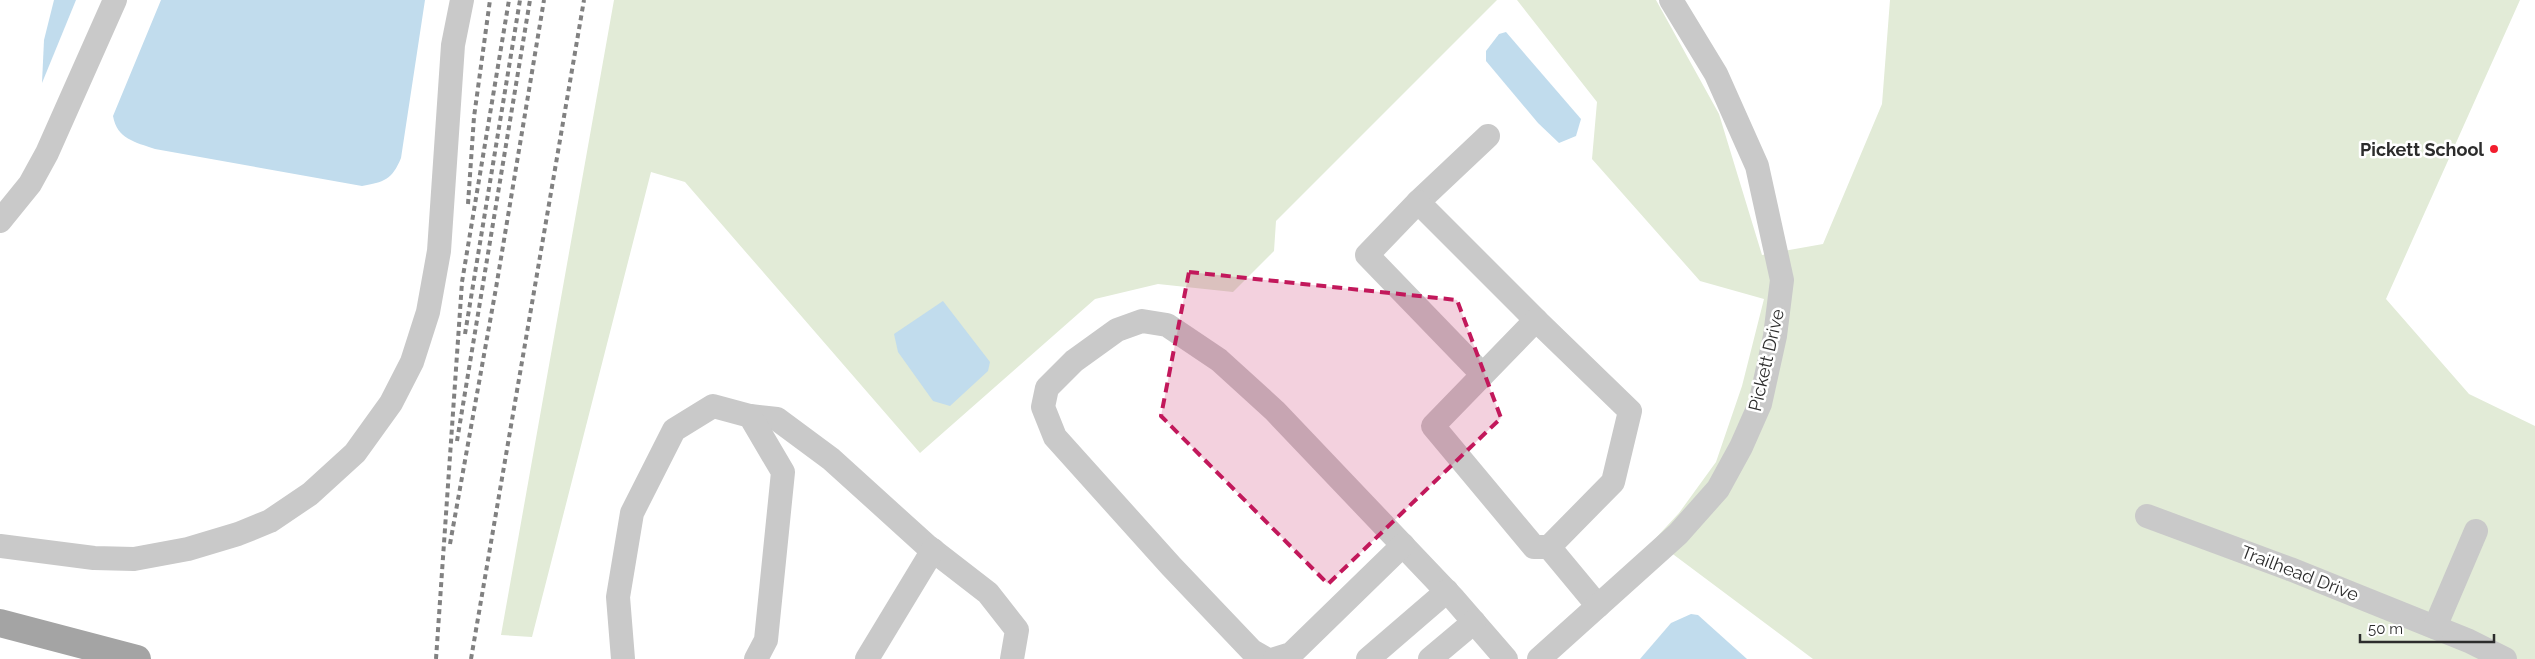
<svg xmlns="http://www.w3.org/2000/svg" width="2535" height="659" viewBox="0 0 2535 659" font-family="Raleway,sans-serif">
  <rect width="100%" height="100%" fill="#fff"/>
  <g fill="#e2ebd7">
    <polygon points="614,0 1497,0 1276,221 1274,251 1233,292 1158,284 1095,299 920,453 685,182 651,172 532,637 501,635"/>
    <polygon points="1517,0 1656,0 1719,114 1762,255 1823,244 1882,104 1890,0 2520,0 2386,299 2469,394 2535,426 2535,659 1813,659 1654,540 1679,513 1716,462 1742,386 1764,299 1700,281 1592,159 1597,102"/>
  </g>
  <g fill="#c1dced">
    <polygon points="54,0 76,0 42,83 44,40"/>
    <path d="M161 0H425L401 158C392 180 384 182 362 186L155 149C135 142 117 139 113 116Z"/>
    <polygon points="1506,32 1581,119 1576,136 1559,143 1538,123 1486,61 1486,51 1499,34"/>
    <polygon points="943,301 990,362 988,371 950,406 933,401 898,352 894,334"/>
    <polygon points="1691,614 1698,615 1747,659 1640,659 1671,623"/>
  </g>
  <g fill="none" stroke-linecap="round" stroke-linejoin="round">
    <g stroke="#c9c9c9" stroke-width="24">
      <polyline points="1488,136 1418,202 1536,320"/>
      <polyline points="1418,202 1367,255 1482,374"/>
      <polyline points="0,221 30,184 47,153 115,0"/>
      <polyline points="750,416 777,419 831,459 926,545 988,593 1017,630 1012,659"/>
      <polyline points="2147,516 2290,569 2469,641 2505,659"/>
      <polyline points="0,546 94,558 134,559 188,549 238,534 270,521 310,494 355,453 391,403 412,362 428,312 439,251 453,45 462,0"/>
      <polyline points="1549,547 1534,547 1433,426 1536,320 1630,411 1613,482 1549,547 1598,606"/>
      <polyline points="2435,627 2476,531"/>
      <polyline points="623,659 618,597 632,513 674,430 713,406 750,416 783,472 766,640 756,659"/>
      <polyline points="867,659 933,550"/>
      <polyline points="1266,659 1252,651 1171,566 1055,437 1043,407 1047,388 1074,361 1117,330 1142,321 1167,325 1219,360 1275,411 1454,599 1506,659"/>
      <polyline points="1275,659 1291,654 1403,545"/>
      <polyline points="1368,659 1447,591"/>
      <polyline points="1430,659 1474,622"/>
      <polyline points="1539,659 1678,534 1718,489 1741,447 1760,404 1775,336 1782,280 1757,166 1716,74 1671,0"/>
    </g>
    <polyline stroke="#a4a4a4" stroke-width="28" points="0,623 137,659"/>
    <g stroke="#818181" stroke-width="4" stroke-dasharray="5 4" stroke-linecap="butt">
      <polyline points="468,204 474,117 490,0"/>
      <polyline points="465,334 520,0"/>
      <polyline points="457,441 530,0"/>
      <polyline points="450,544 496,288 544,0"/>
      <polyline points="436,659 462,282 509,0"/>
      <polyline points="471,659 584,0"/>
    </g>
  </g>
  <path fill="#c2185b" fill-opacity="0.2" stroke="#c2185b" stroke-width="4" stroke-dasharray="10 6" stroke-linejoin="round" d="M1189 272 1457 300 1501 418 1328 584 1161 416Z"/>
  <circle fill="#f21e2e" stroke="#fff" stroke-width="2" cx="2494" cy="149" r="5"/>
  <g text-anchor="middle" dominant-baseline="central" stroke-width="5" stroke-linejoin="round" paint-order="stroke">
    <g font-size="18" font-weight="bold" fill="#2c2c2c" stroke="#fff" text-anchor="end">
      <text x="2484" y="149">Pickett School</text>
    </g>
    <g font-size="18" fill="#2c2c2c" stroke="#fff">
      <text transform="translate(1766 360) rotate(-77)">Pickett Drive</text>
      <text transform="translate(2300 573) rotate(21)">Trailhead Drive</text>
    </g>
  </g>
  <path d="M2360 634v8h134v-8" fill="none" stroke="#2c2c2c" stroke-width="2.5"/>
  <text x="2368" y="634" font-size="15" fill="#2c2c2c" stroke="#ffffff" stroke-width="4" paint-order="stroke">50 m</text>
</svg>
